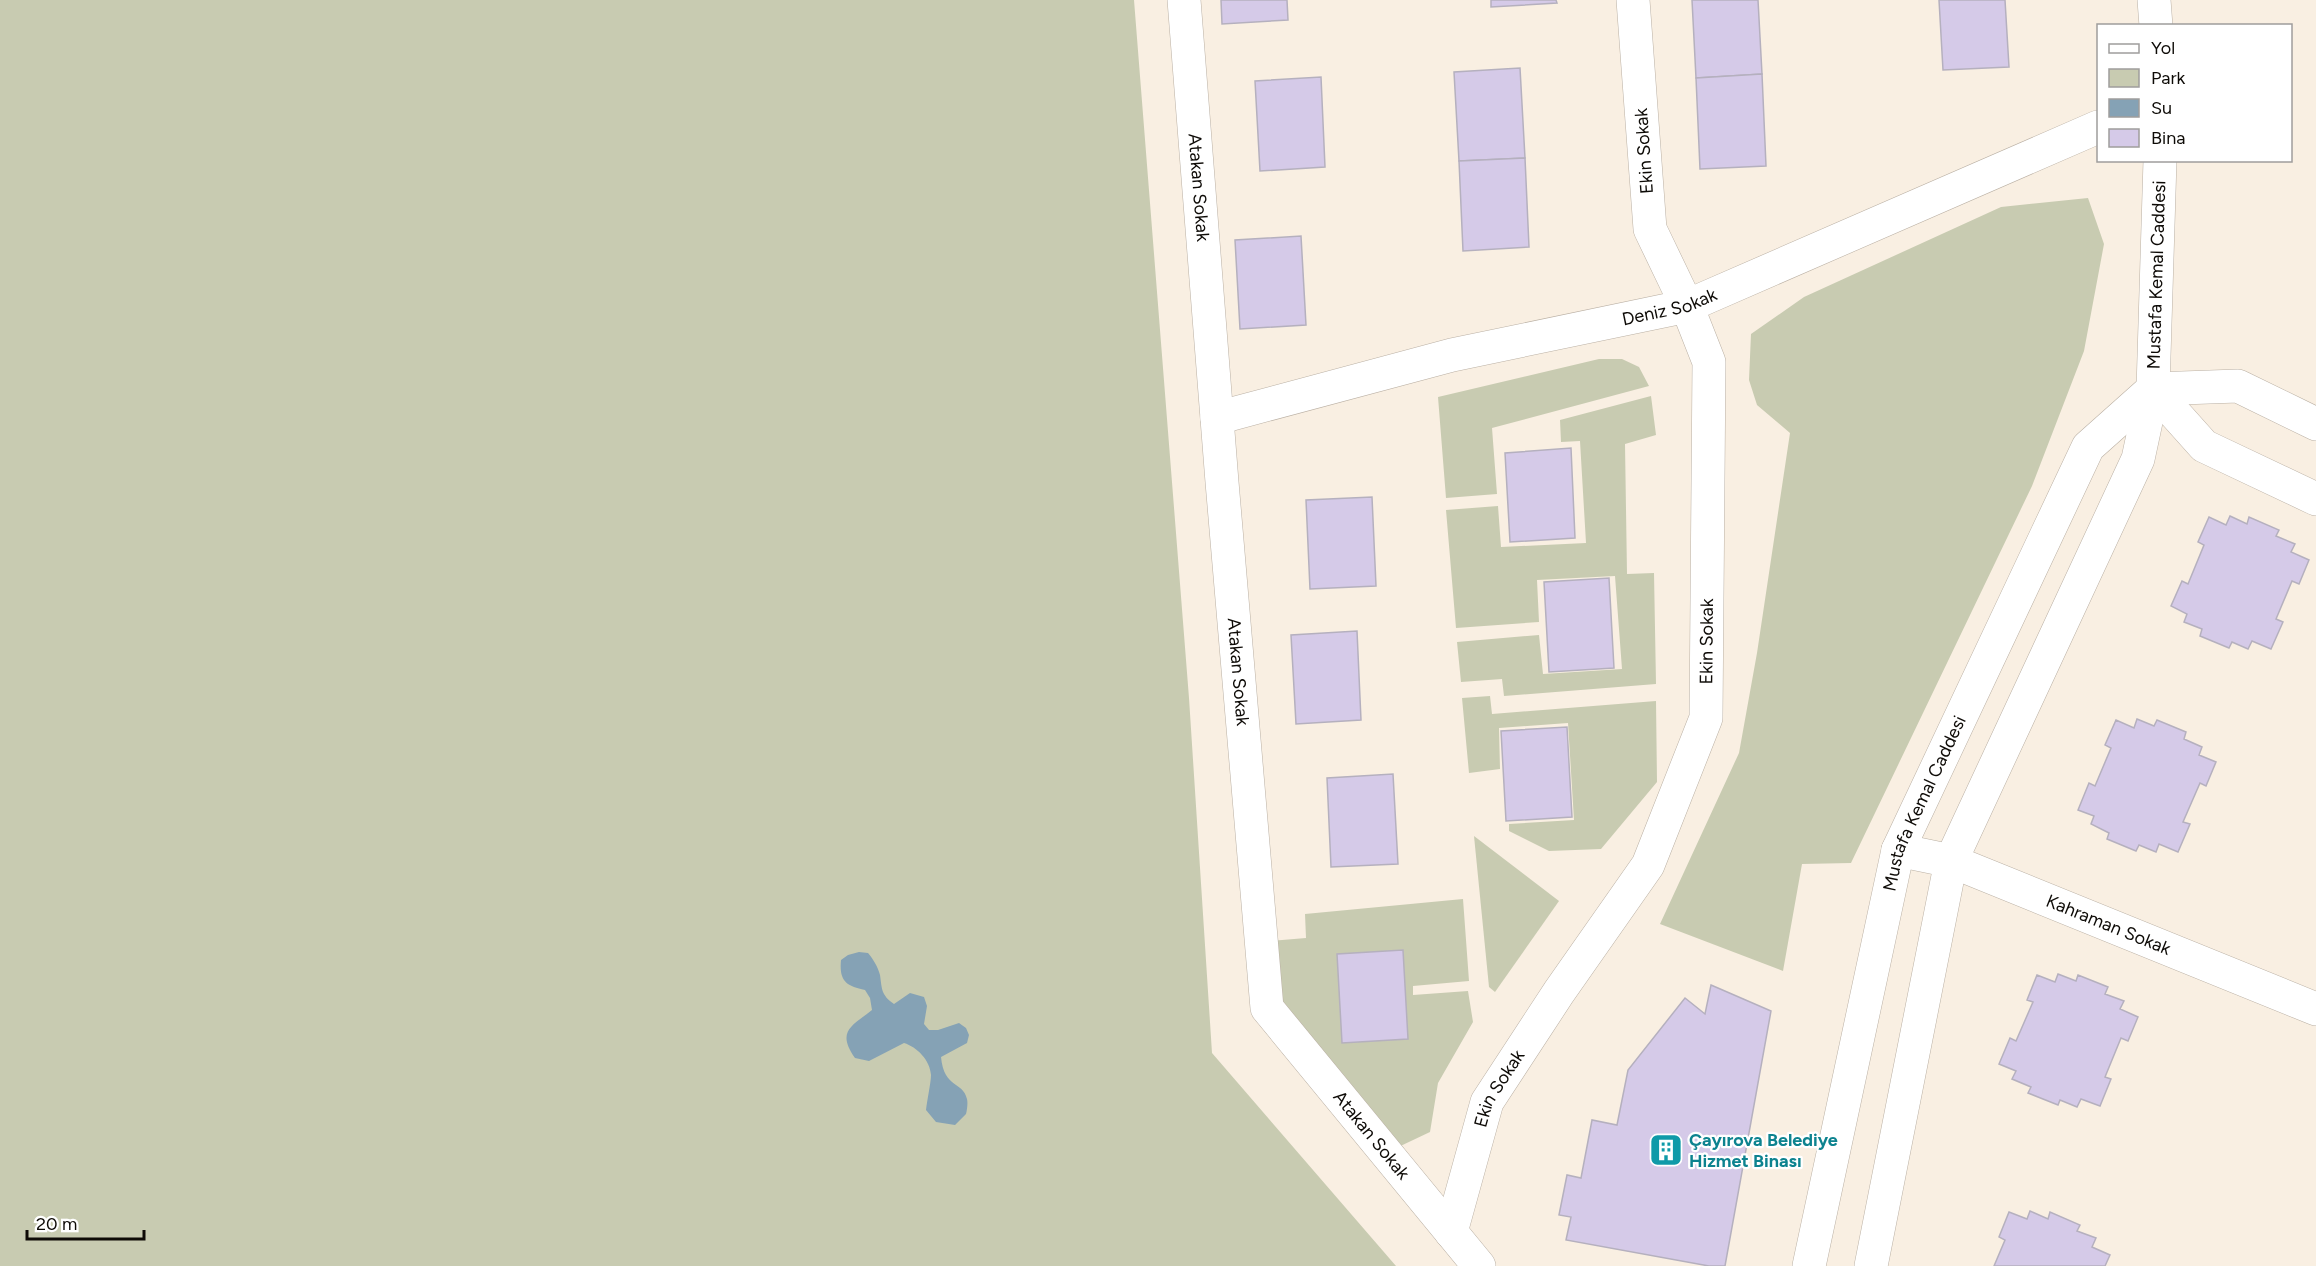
<svg xmlns="http://www.w3.org/2000/svg" width="2316" height="1266" viewBox="0 0 2316 1266" font-family="Figtree,sans-serif">
  <rect width="100%" height="100%" fill="#f9efe2"/>
  <g fill="#c8cbb1">
    <polygon points="0,0 1134,0 1189,698 1212,1053 1396,1266 0,1266"/>
    <polygon points="2088,198 2104,244 2084,351 2032,486 1851,863 1802,864 1783,971 1660,924 1739,753 1757,653 1790,433 1757,405 1749,380 1751,334 1804,297 2001,207"/>
    <polygon points="1599,359 1622,359 1639,367 1649,386 1492,428 1497,494 1446,498 1438,397"/>
    <polygon points="1651,396 1656,435 1625,444 1627,574 1654,573 1656,684 1504,696 1502,679 1461,682 1457,642 1539,635 1543,674 1622,669 1615,576 1537,580 1539,622 1456,628 1446,510 1498,506 1501,547 1586,543 1580,441 1561,442 1560,420"/>
    <polygon points="1490,696 1492,714 1656,701 1657,782 1601,849 1549,851 1509,831 1509,824 1574,820 1568,723 1499,728 1500,769 1469,773 1462,698"/>
    <polygon points="1474,836 1559,901 1495,992 1489,987"/>
    <polygon points="1463,899 1469,981 1413,986 1413,995 1468,991 1473,1022 1438,1083 1430,1132 1392,1150 1287,1025 1270,941 1306,938 1305,914"/>
  </g>
  <path fill="#85a2b5" d="M859 952 868 953C873 959 878 967 880 975 882 989 881 995 894 1004L910 993 924 997 927 1006 924 1024 929 1030H938L959 1023 966 1028 969 1035 967 1043 941 1057C944 1089 963 1081 967 1099 968 1103 967 1110 966 1114L955 1125 936 1122 926 1110C927 1101 931 1082 931 1075 930 1060 917 1047 904 1043L869 1061 855 1058C836 1031 852 1026 872 1010L870 998 865 990C846 986 839 981 841 960L848 955Z"/>
  <g fill="#d5cae8" stroke="#b5b0be" stroke-width="1.5">
    <polygon points="1221,0 1287,0 1288,20 1222,24"/>
    <polygon points="1491,0 1556,0 1557,3 1491,7"/>
    <polygon points="1692,0 1758,0 1762,74 1696,78"/>
    <polygon points="1939,0 2005,0 2009,67 1943,70"/>
    <polygon points="1520,68 1525,158 1459,161 1454,72"/>
    <polygon points="1762,74 1766,166 1700,169 1696,78"/>
    <polygon points="1321,77 1325,167 1260,171 1255,81"/>
    <polygon points="1525,158 1529,247 1463,251 1459,161"/>
    <polygon points="1301,236 1306,325 1240,329 1235,240"/>
    <polygon points="1571,448 1575,538 1510,542 1505,453"/>
    <polygon points="1372,497 1376,586 1310,589 1306,500"/>
    <polygon points="2230,516 2247,524 2249,517 2279,530 2276,536 2295,544 2291,552 2309,560 2299,584 2292,581 2276,619 2283,622 2271,649 2252,641 2248,649 2232,642 2229,648 2200,636 2202,629 2184,622 2187,614 2171,606 2182,581 2188,584 2204,545 2198,542 2209,517 2226,525"/>
    <polygon points="1609,578 1614,668 1549,672 1544,582"/>
    <polygon points="1357,631 1361,720 1296,724 1291,635"/>
    <polygon points="2137,719 2154,726 2157,720 2186,732 2184,739 2202,747 2199,755 2216,762 2206,786 2200,783 2183,822 2190,824 2178,852 2159,844 2156,852 2139,845 2136,851 2107,839 2109,833 2091,824 2094,816 2078,810 2089,783 2095,786 2111,748 2105,745 2116,720 2134,728"/>
    <polygon points="1567,727 1572,817 1506,821 1501,731"/>
    <polygon points="1393,774 1398,864 1331,867 1327,778"/>
    <polygon points="1403,950 1408,1039 1342,1043 1337,954"/>
    <polygon points="2058,974 2076,981 2078,975 2108,987 2105,994 2124,1001 2120,1009 2138,1017 2128,1041 2121,1038 2105,1077 2111,1079 2100,1106 2081,1099 2077,1107 2060,1100 2058,1105 2028,1093 2031,1087 2012,1079 2016,1071 1999,1064 2010,1038 2016,1041 2033,1002 2027,1000 2037,975 2055,982"/>
    <polygon points="1711,985 1771,1011 1725,1266 1709,1266 1566,1240 1571,1217 1559,1215 1567,1175 1581,1178 1592,1120 1617,1125 1628,1070 1685,998 1705,1014"/>
    <polygon points="2030,1211 2048,1219 2050,1212 2080,1225 2077,1231 2096,1238 2092,1247 2110,1255 2105,1266 1994,1266 2005,1240 1999,1237 2009,1212 2027,1219"/>
  </g>
  <g fill="none" stroke-linecap="round" stroke-linejoin="round">
    <g stroke="#bab0a4" stroke-width="34">
      <g id="minor">
        <path id="s1" d="M1184 0 1222 482 1267 1008 1479 1266"/>
        <polyline points="2154,0 2156,26"/>
        <polyline points="2153,389 2204,446 2316,499"/>
        <polyline points="2153,389 2238,386 2316,424"/>
        <path id="s2" d="M1217 418 1452 355 1687 306 2098 127"/>
        <path id="s3" d="M1898 850 1951 861 2316 1009"/>
        <path id="s4" d="M1451 1232 1487 1102 1559 992 1648 865 1706 718 1709 362 1687 306 1650 229 1633 0"/>
        <path id="s5" d="M1809 1266 1898 850 2088 447 2153 389"/>
        <path id="s6" d="M1871 1266 1951 861 2138 459 2153 389 2160 160"/>
      </g>
    </g>
    <use href="#minor" stroke="#fff" stroke-width="33"/>
  </g>
  <defs>
    <g id="building-square" transform="scale(1.725)"><rect x="-9" y="-9" width="18" height="18" rx="4" fill="#0f9aa8" stroke="#fff"/><path d="M-4-6H4V6H1V3H-1V6H-4ZM-2.5-4.3h1.7v1.8h-1.7ZM.8-4.3h1.7v1.8H.8ZM-2.5-1h1.7V.8h-1.7ZM.8-1h1.7V.8H.8Z" fill="#fff"/></g>
  </defs>
  <g fill-rule="evenodd">
    <use href="#building-square" x="1666" y="1150"/>
  </g>
  <g text-anchor="middle" dominant-baseline="central" stroke-width="4.5" stroke-linejoin="round" paint-order="stroke">
    <g font-size="18" fill="#0e0b07" stroke="#fff">
      <text transform="translate(1644 151) rotate(-94)">Ekin Sokak</text>
      <text stroke="none"><textPath href="#s1" startOffset="188">Atakan Sokak</textPath></text>
      <text stroke="none"><textPath href="#s6" startOffset="1042">Mustafa Kemal Caddesi</textPath></text>
      <text stroke="none"><textPath href="#s2" startOffset="466">Deniz Sokak</textPath></text>
      <text stroke="none"><textPath href="#s4" startOffset="656">Ekin Sokak</textPath></text>
      <text stroke="none"><textPath href="#s1" startOffset="674">Atakan Sokak</textPath></text>
      <text stroke="none"><textPath href="#s5" startOffset="478">Mustafa Kemal Caddesi</textPath></text>
      <text stroke="none"><textPath href="#s3" startOffset="224">Kahraman Sokak</textPath></text>
      <text stroke="none"><textPath href="#s4" startOffset="152">Ekin Sokak</textPath></text>
      <text stroke="none"><textPath href="#s1" startOffset="1176">Atakan Sokak</textPath></text>
    </g>
    <g font-size="18" font-weight="bold" fill="#0d838f" stroke="#fff" text-anchor="start">
      <text x="1689" y="1140">Çayırova Belediye<tspan x="1689" dy="21">Hizmet Binası</tspan></text>
    </g>
  </g>
  <rect x="2097" y="24" width="195" height="138" fill="#ffffff" stroke="#9f9d9c" stroke-width="1.5"/>
  <rect x="2109" y="44" width="30" height="9" fill="#ffffff" stroke="#9f9d9c" stroke-width="1.5"/>
  <text x="2151" y="54" font-size="18" fill="#0e0b07">Yol</text>
  <rect x="2109" y="69" width="30" height="18" fill="#c8cbb1" stroke="#9f9d9c" stroke-width="1.5"/>
  <text x="2151" y="84" font-size="18" fill="#0e0b07">Park</text>
  <rect x="2109" y="99" width="30" height="18" fill="#85a2b5" stroke="#9f9d9c" stroke-width="1.5"/>
  <text x="2151" y="114" font-size="18" fill="#0e0b07">Su</text>
  <rect x="2109" y="129" width="30" height="18" fill="#d5cae8" stroke="#9f9d9c" stroke-width="1.5"/>
  <text x="2151" y="144" font-size="18" fill="#0e0b07">Bina</text>
  <path d="M27 1230v9h117v-9" fill="none" stroke="#0e0b07" stroke-width="3"/>
  <text x="36" y="1230" font-size="18" fill="#0e0b07" stroke="#ffffff" stroke-width="4.5" paint-order="stroke">20 m</text>
</svg>
